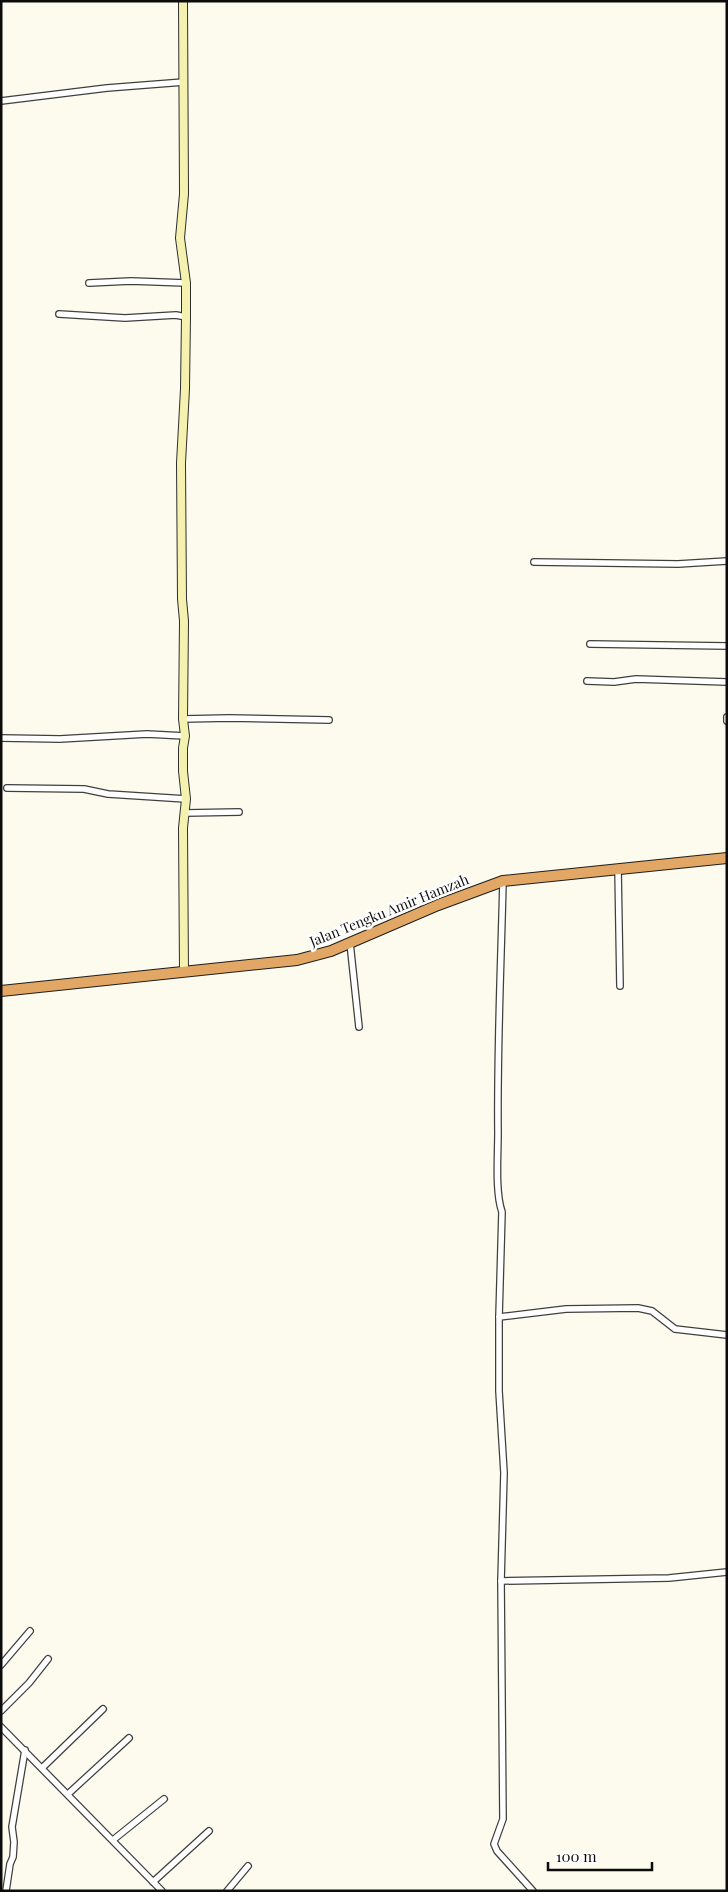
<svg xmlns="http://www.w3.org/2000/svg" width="728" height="1892" viewBox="0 0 728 1892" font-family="'Playfair Display',serif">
  <rect width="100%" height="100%" fill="#fdfbed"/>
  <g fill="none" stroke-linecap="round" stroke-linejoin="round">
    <g stroke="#3f3f3f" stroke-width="8">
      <g id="street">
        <polyline points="1,101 107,88 184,82"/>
        <polyline points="89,283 131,281 186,283"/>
        <polyline points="59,314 125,318 176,315 186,317"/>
        <polyline points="534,562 678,564 727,561"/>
        <polyline points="590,644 727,646"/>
        <polyline points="587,681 614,682 636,679 727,682"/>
        <polyline points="727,717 727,721"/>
        <polyline points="183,719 229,718 329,720"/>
        <polyline points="1,738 60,739 147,734 185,736"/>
        <polyline points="7,788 84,789 108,794 186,799"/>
        <polyline points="185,813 239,812"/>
        <polyline points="618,868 620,986"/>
        <path d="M503 881C501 965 497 1049 498 1133 498 1155 495 1192 502 1212L499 1317V1391L504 1473 501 1581 503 1819 494 1844 497 1851 533 1891"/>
        <polyline points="350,943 359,1027"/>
        <polyline points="499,1317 566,1309 638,1308 652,1311 675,1329 727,1335"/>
        <polyline points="501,1581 669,1578 727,1572"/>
        <polyline points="1,1665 30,1631"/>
        <polyline points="1,1711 29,1683 48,1659"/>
        <polyline points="1,1727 162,1891"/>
        <polyline points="42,1768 103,1709"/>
        <polyline points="68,1794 129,1738"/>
        <polyline points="113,1840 164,1799"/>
        <polyline points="153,1882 209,1831"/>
        <polyline points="6,1891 10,1864 13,1857 14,1842 12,1827 25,1750"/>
        <polyline points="227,1891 248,1866"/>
      </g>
    </g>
    <g stroke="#2e2e2e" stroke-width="10">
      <polyline id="secondary" points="183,1 184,194 180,238 186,283 186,317 185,389 181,463 182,599 184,621 183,719 185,736 183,748 183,771 186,799 183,828 184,972"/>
    </g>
    <g stroke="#1d1d1d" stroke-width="12">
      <polyline id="highway" points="1,991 297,960 331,951 438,905 503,881 727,858"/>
    </g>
    <use href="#street" stroke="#fff" stroke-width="5.5"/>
    <use href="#secondary" stroke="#f5f2b0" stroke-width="8"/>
    <use href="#highway" stroke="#e2a765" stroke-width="10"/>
  </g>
  <g text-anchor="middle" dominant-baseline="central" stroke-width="5" stroke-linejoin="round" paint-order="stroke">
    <g font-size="14" fill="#0c0c0c" stroke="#fff">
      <text transform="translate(389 910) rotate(-22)">Jalan Tengku Amir Hamzah</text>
    </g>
  </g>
  <rect width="728" height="1892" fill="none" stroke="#0c0c0c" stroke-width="5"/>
  <path d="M548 1862v8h104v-8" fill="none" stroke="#0c0c0c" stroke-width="2.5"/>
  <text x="556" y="1862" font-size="15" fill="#0c0c0c" stroke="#ffffff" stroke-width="4" paint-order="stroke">100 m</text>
</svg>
